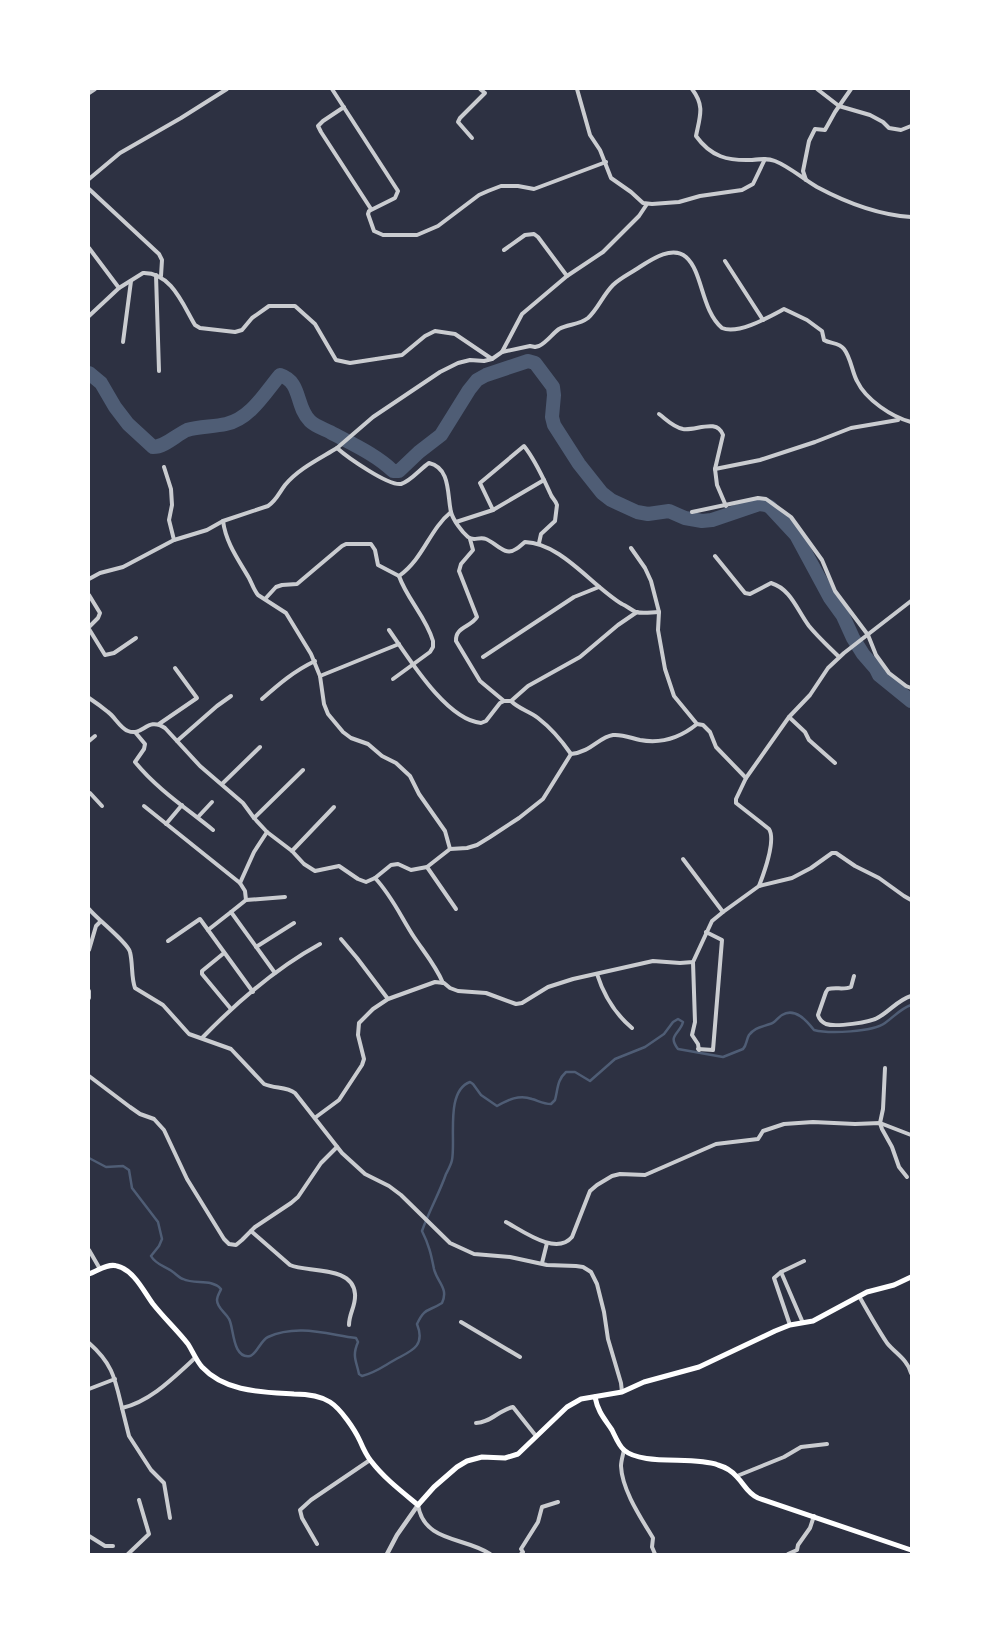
<svg xmlns="http://www.w3.org/2000/svg" width="1000" height="1643" viewBox="0 0 1000 1643" font-family="Mulish,sans-serif">
  <rect width="100%" height="100%" fill="#2d3142"/>
  <g fill="none" stroke-linecap="round" stroke-linejoin="round">
    <path stroke="#4f5d75" stroke-width="2.5" d="M89 1158 106 1167 123 1166 129 1170 132 1188 158 1222 162 1239 159 1246 151 1256C156 1265 165 1266 173 1272 176 1274 179 1278 183 1279 195 1285 211 1278 221 1289 220 1292 217 1296 217 1300 217 1308 225 1312 229 1319 234 1327 232 1359 250 1356 256 1355 261 1340 268 1337 297 1324 326 1334 356 1338L358 1342C352 1356 356 1360 359 1374L362 1376C374 1373 381 1368 391 1362 407 1352 427 1349 417 1324 425 1307 428 1312 442 1303 449 1288 437 1282 434 1269 431 1254 429 1245 422 1231 429 1211 439 1194 446 1174 448 1170 451 1165 452 1160 456 1140 445 1091 470 1082L473 1084 481 1095 497 1106C508 1100 519 1094 532 1099 539 1101 543 1104 551 1104L555 1100C558 1089 557 1080 566 1072H575L590 1081 615 1059 645 1047 664 1034 673 1022 678 1019 683 1022C680 1034 667 1035 678 1049L723 1057 743 1049C747 1045 746 1040 749 1035 755 1027 762 1027 770 1024 775 1023 777 1018 782 1015 795 1007 807 1021 814 1030 829 1034 873 1032 885 1023 895 1016 900 1009 911 1005"/>
    <path stroke="#4f5d75" stroke-width="14" d="M89 373 101 383 115 407 128 424 153 447C165 447 176 435 187 430 199 426 213 427 226 424 250 419 265 393 280 375 302 382 295 406 310 421 315 426 324 429 330 432 352 444 375 454 393 471H399L419 452 441 435 469 390 477 380 486 375 528 361 535 363 553 387 554 395 552 417 554 425 579 464 602 493 611 500 637 512 648 514 669 511 685 518 702 521 712 520 759 504 766 505 770 507 796 535 830 598 843 616 853 638 863 654 876 669 879 675 911 701"/>
    <g stroke="#caccd0" stroke-width="4">
      <polyline points="332,89 398,191 395,198 369,211 368,214 374,231 383,235 417,235 438,226 479,195 488,191 501,186 518,186 534,189 606,162"/>
      <polyline points="577,89 590,135 600,150 611,178 631,192 643,203 652,204 679,202 700,196 742,190 753,184 765,159"/>
      <path d="M692 89C705 106 700 116 696 136 711 157 728 161 752 160 760 159 768 158 775 161 790 167 803 179 817 187 845 202 879 215 911 217"/>
      <polyline points="817,89 839,106 870,115 883,122 889,128 901,130 911,126"/>
      <polyline points="89,93 95,89"/>
      <polyline points="344,107 323,121 318,126 321,132 371,209"/>
      <polyline points="472,138 458,122 460,118 485,93 480,89"/>
      <polyline points="89,179 120,153 181,118 227,89"/>
      <polyline points="806,180 803,171 809,141 815,129 825,130 835,112 851,89"/>
      <polyline points="89,189 159,254 162,260 161,276"/>
      <polyline points="89,248 119,288"/>
      <polyline points="504,250 525,235 534,234 538,237 567,276"/>
      <polyline points="725,261 763,320"/>
      <polyline points="156,275 159,371"/>
      <path d="M89 316 119 288 143 273C171 272 183 305 195 325L200 328 235 332 242 330 252 318 269 306H295L315 324 336 360 350 363 402 355 425 336 435 331 455 334 492 359"/>
      <polyline points="123,342 131,281"/>
      <path d="M502 352 530 346 535 347 539 346C547 342 552 334 559 329 568 324 579 325 588 318 598 309 603 295 613 285 619 279 627 275 635 270 648 262 671 244 686 257 703 272 701 310 722 328 738 335 769 317 784 309L807 320 822 331 824 340C830 344 839 342 844 349 851 358 852 372 857 381 866 400 892 417 911 422"/>
      <path d="M659 414C667 420 673 427 683 429 696 431 717 418 723 435L715 469 717 485 726 506"/>
      <polyline points="337,448 373,417 440,372 458,363 470,360 484,361 492,359 502,352 522,314 567,276 603,252 639,216 647,204"/>
      <polyline points="164,467 171,489 172,505 169,520 174,540"/>
      <polyline points="715,469 760,460 815,442 851,428 898,420"/>
      <path d="M493 510 480 483 524 446C536 461 543 478 551 495 552 498 556 501 557 505L555 521 541 534 539 543"/>
      <polyline points="692,512 758,498 766,499 791,517 822,560 835,591 868,635 876,655 889,673 906,686 911,688"/>
      <path d="M223 521C226 543 238 559 249 578 252 584 254 590 258 595L286 613 311 654 320 676 324 704 328 714 343 732 351 738 368 744 382 756 396 763 410 776 419 794 445 831 450 849"/>
      <polyline points="456,522 493,510 544,480"/>
      <path d="M470 539 473 550 461 564 459 571 477 617C471 627 455 627 456 641L480 681 504 701"/>
      <polyline points="631,548 645,568 651,581 659,612 658,630 665,669 674,696 697,724 703,725 710,732 716,747 746,778"/>
      <path d="M715 556 745 593 750 594 771 583C791 589 797 610 809 626 818 637 829 647 839 657"/>
      <path d="M399 576C424 558 429 530 451 512"/>
      <path d="M89 579 100 573 123 567 174 540 207 530 223 521 268 506C276 501 279 493 285 485 298 469 319 459 337 448 347 457 388 486 401 484 411 481 420 469 429 463 451 468 447 495 451 512 453 520 462 532 468 537 474 542 479 536 486 539 496 543 505 557 516 549 520 547 522 544 525 542 561 543 592 586 622 604 627 606 631 610 636 612 643 614 652 612 659 612"/>
      <polyline points="89,595 100,613 98,618 89,627"/>
      <path d="M265 599 276 587 282 585 297 584 342 546 346 544H371L375 550 378 565 399 576C407 599 426 617 433 641V647L430 652 393 679"/>
      <polyline points="89,629 105,655 114,653 136,638"/>
      <path d="M389 630C408 657 446 720 481 723L486 721 500 703 504 701H511L528 686 580 657 618 625 637 612"/>
      <polyline points="483,657 574,597 599,587"/>
      <polyline points="320,676 399,644"/>
      <path d="M89 698C95 702 102 707 108 712 115 717 120 728 128 731 143 737 147 716 165 728L200 766 243 803 254 818 267 832 292 851 304 864 315 871 339 866 358 879 366 882 375 878 391 865 398 864 411 870 427 867 450 849 467 848 477 845 490 837 519 818 543 799 571 754C591 752 599 737 613 735 622 734 631 738 640 740 662 744 680 738 697 724"/>
      <path d="M262 699C279 684 294 671 315 661"/>
      <path d="M511 701C519 709 529 711 538 718 551 728 562 741 571 754"/>
      <polyline points="789,717 805,732 809,740 835,763"/>
      <polyline points="159,724 197,698 175,668"/>
      <path d="M135 732 145 744 144 749 135 762C157 789 186 808 213 830"/>
      <polyline points="89,741 95,736"/>
      <polyline points="177,741 217,706 231,696"/>
      <polyline points="222,784 260,747"/>
      <polyline points="90,793 102,806"/>
      <polyline points="144,806 240,883 245,891 246,900"/>
      <polyline points="198,817 212,802"/>
      <polyline points="254,818 303,770"/>
      <polyline points="166,824 182,805"/>
      <polyline points="292,851 334,807"/>
      <polyline points="683,859 723,912"/>
      <polyline points="427,867 456,909"/>
      <path d="M375 878C392 896 401 917 414 937 424 952 436 966 443 983"/>
      <polyline points="240,883 254,852 267,832"/>
      <path d="M759 886C764 873 776 840 769 829L736 803V799L746 778 789 717 810 695 828 668 844 653 911 601"/>
      <path d="M89 909C97 919 128 943 130 952 133 964 131 977 135 988L163 1005 189 1034 231 1049 264 1084C275 1089 286 1086 295 1093L342 1153 365 1174 389 1186 401 1195 450 1243 474 1254 510 1257 547 1265 576 1266 583 1267 591 1272 597 1284 604 1312 608 1339 621 1383 622 1392"/>
      <polyline points="231,912 246,900 285,897"/>
      <polyline points="208,930 231,912 275,973"/>
      <polyline points="341,939 357,958 388,999"/>
      <polyline points="168,941 200,919 253,992"/>
      <polyline points="256,947 294,923"/>
      <polyline points="89,950 96,926 100,922"/>
      <polyline points="224,953 202,971 202,974 231,1009"/>
      <polyline points="693,962 695,1022 692,1035 698,1044 699,1050"/>
      <path d="M597 974C604 996 614 1013 632 1028"/>
      <path d="M854 976 851 987C844 990 836 987 828 989L826 992 818 1015C819 1019 822 1022 826 1024 835 1027 870 1023 879 1017 891 1010 898 1000 911 996"/>
      <polyline points="89,991 89,998"/>
      <path d="M202 1038C237 1002 276 968 320 944"/>
      <polyline points="698,1049 713,1050 722,940 706,932"/>
      <polyline points="885,1068 883,1109 880,1123 882,1129 892,1147 899,1167 907,1177"/>
      <polyline points="89,1076 130,1107 140,1114 154,1119 164,1130 187,1179 224,1239 229,1244 236,1245 242,1240 255,1227 291,1203 298,1197 321,1163 337,1147"/>
      <polyline points="316,1117 339,1100 362,1065 364,1059 358,1035 359,1023 373,1009 388,999 435,982 444,983 450,988 458,991 486,993 516,1004 522,1003 548,987 573,979 653,961 680,963 693,962 712,921 723,912 759,886 792,878 811,868 832,853 836,853 855,866 879,878 904,896 911,900"/>
      <path d="M506 1222C523 1231 556 1256 572 1237L590 1191 597 1185 612 1176 620 1174 645 1175 716 1144 758 1139 763 1131 784 1124 813 1122 855 1124 880 1123 911 1135"/>
      <path d="M251 1231 290 1265C307 1273 353 1265 355 1294 356 1306 349 1313 349 1325"/>
      <polyline points="89,1250 100,1269"/>
      <polyline points="542,1263 547,1243"/>
      <polyline points="781,1272 803,1323"/>
      <path d="M859 1296C868 1312 877 1328 887 1343 895 1353 908 1360 911 1373"/>
      <polyline points="461,1322 520,1357"/>
      <polyline points="790,1325 774,1278 781,1272 804,1261"/>
      <path d="M89 1343C113 1364 115 1379 122 1408 151 1401 173 1378 195 1358"/>
      <polyline points="89,1389 115,1379"/>
      <polyline points="122,1408 129,1436 151,1470 164,1483 170,1518"/>
      <path d="M476 1423C490 1423 499 1410 513 1407L536 1436"/>
      <path d="M624 1450C623 1455 621 1461 621 1466 622 1490 641 1518 653 1538L652 1547 655 1554"/>
      <polyline points="737,1476 784,1457 801,1447 827,1444"/>
      <path d="M418 1505C424 1543 466 1537 490 1554"/>
      <polyline points="89,1536 105,1546 113,1546"/>
      <polyline points="317,1544 302,1518 300,1510 311,1500 370,1460"/>
      <polyline points="128,1554 149,1534 139,1500"/>
      <polyline points="521,1554 523,1552 521,1549 538,1522 542,1507 558,1502"/>
      <polyline points="788,1554 797,1550 798,1545 810,1528 814,1516"/>
    </g>
    <polyline stroke="#caccd0" stroke-width="4.5" points="387,1554 397,1535 418,1505"/>
    <g stroke="#fff" stroke-width="5">
      <path d="M89 1274C97 1271 108 1263 117 1266 134 1270 144 1292 153 1304 164 1318 177 1330 188 1344 193 1352 196 1360 202 1367 225 1392 262 1392 294 1394 307 1394 319 1395 330 1402 341 1409 355 1430 360 1441 363 1448 366 1455 371 1461 384 1478 401 1491 418 1505L434 1487 457 1467 467 1461 482 1457 505 1458 518 1454 567 1407 581 1399 622 1392 644 1382 699 1367 775 1331 790 1325 813 1321 867 1292 894 1285 911 1277"/>
      <path d="M595 1397C598 1412 604 1418 612 1430 615 1436 619 1446 624 1450 642 1466 694 1456 718 1465 725 1467 732 1471 737 1477 745 1485 747 1493 758 1498L911 1550"/>
    </g>
  </g>
  <rect width="1000" height="1643" fill="none" stroke="#ffffff" stroke-width="180"/>
</svg>
